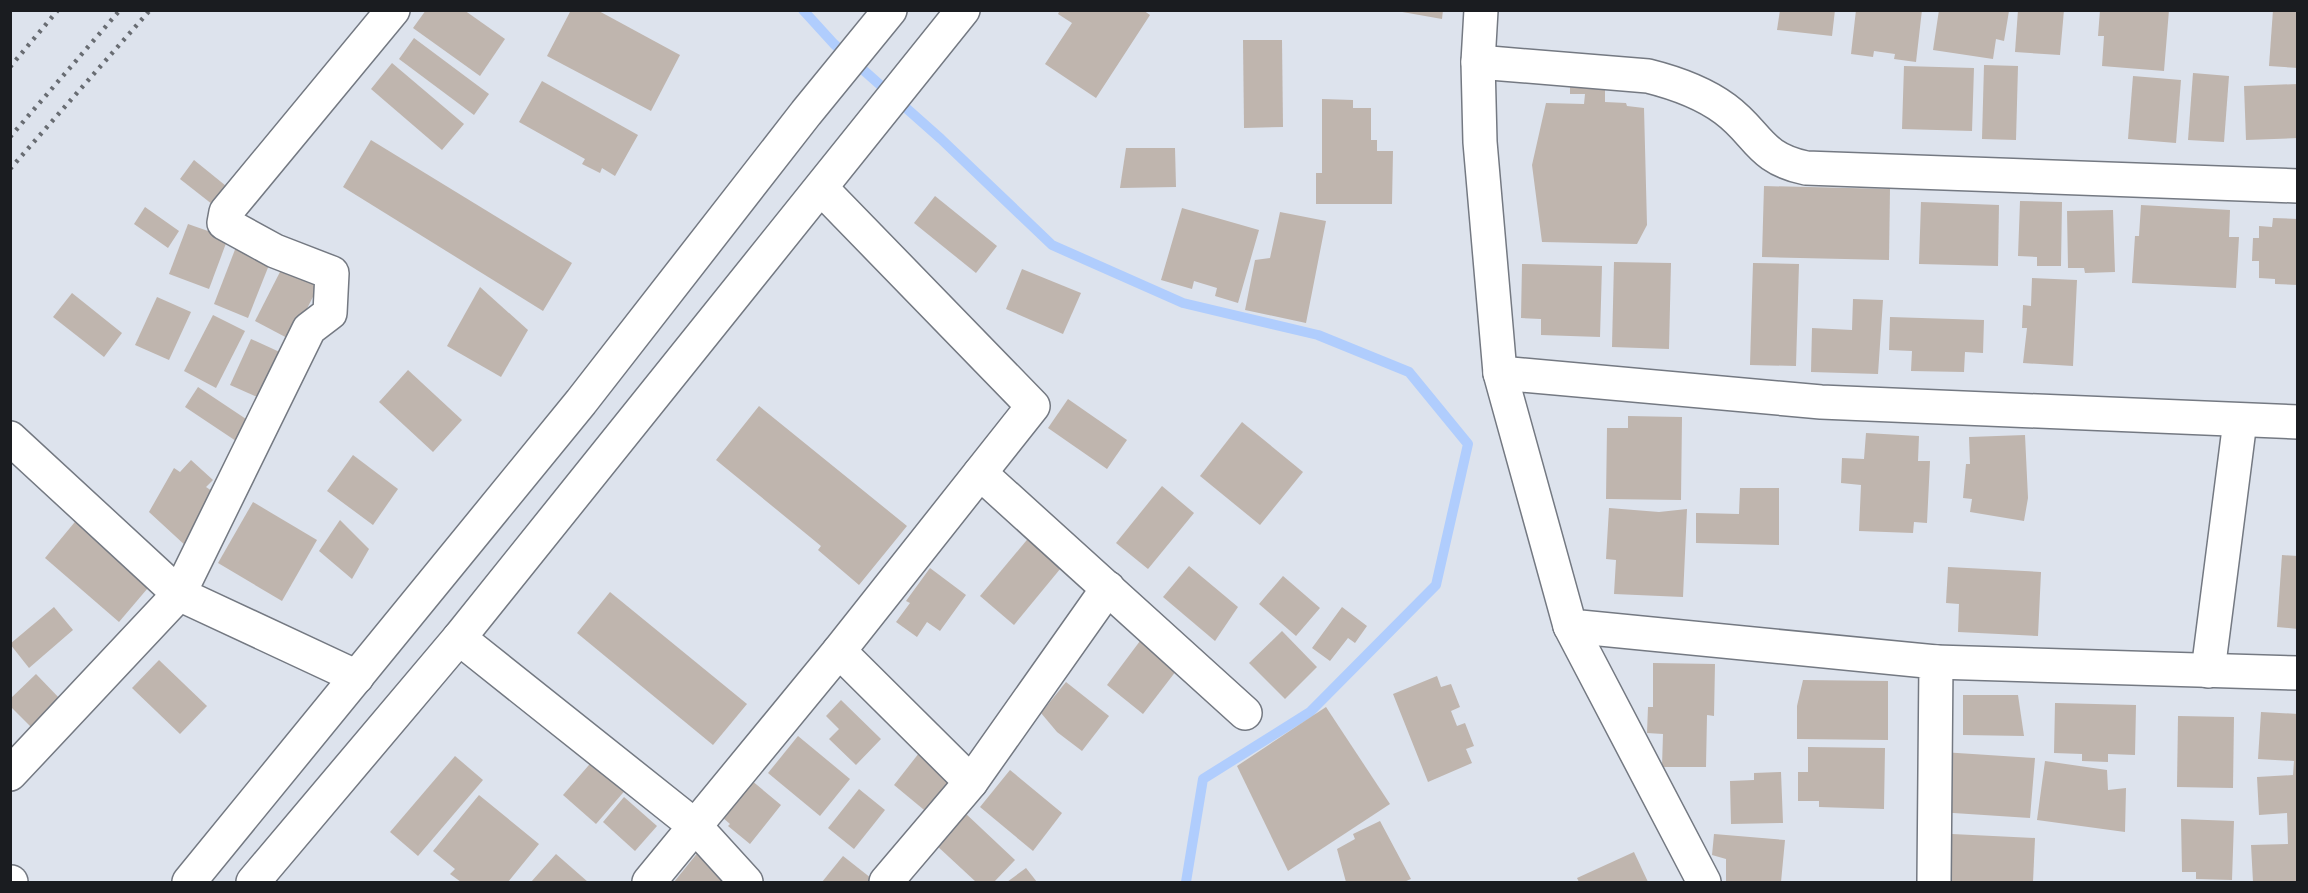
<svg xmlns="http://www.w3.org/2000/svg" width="2308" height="893" viewBox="0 0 2308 893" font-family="'Source Sans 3',sans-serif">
  <rect width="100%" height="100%" fill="#dde3ed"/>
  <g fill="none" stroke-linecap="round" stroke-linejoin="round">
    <polyline stroke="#b0cdfd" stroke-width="10" points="803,10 834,44 941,139 1052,245 1183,303 1318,335 1409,372 1468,444 1436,585 1310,712 1203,779 1186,882"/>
  </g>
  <g fill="#bfb5ae">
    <polygon points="426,10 464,10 505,39 480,76 413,28"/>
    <polygon points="571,10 597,10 680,55 651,111 547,56"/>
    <polygon points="1060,10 1143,10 1150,15 1096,98 1045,64 1072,23 1058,14"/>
    <polygon points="1391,10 1443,10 1442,19"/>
    <polygon points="1780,10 1835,10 1832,36 1777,30"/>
    <polygon points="1856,10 1922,10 1916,62 1894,59 1895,54 1874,51 1873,57 1851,54"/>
    <polygon points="1939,10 2009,11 2004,41 1996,39 1993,59 1933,50"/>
    <polygon points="2018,10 2064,10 2060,55 2015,52"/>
    <polygon points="2100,10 2169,10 2164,71 2102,66 2104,36 2098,36"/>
    <polygon points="2273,10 2298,10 2298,68 2269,66"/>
    <polygon points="414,38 489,94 474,115 399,59"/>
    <polygon points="1243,40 1282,40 1283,127 1244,128"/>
    <polygon points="392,63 464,124 442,150 371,89"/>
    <polygon points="1984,65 2018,66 2016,140 1982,139"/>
    <polygon points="1904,66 1974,68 1972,131 1902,129"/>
    <polygon points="2193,73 2229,76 2224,142 2188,140"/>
    <polygon points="2133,76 2181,80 2176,143 2128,139"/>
    <polygon points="542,81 638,135 615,176 602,168 600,173 582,164 585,159 519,122"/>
    <polygon points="1570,83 1625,90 1605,89 1605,102 1626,103 1627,106 1644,108 1647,225 1637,244 1542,242 1532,165 1546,103 1584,104 1585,94 1570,94"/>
    <polygon points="2298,84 2298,138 2246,140 2244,86"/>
    <polygon points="1322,99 1353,100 1353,108 1371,108 1371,140 1377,140 1377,151 1393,151 1392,204 1316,204 1316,173 1322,173"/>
    <polygon points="371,140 572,263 543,311 343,187"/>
    <polygon points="1126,148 1175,148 1176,187 1120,188"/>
    <polygon points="194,160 231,190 217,208 180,179"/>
    <polygon points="1764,186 1890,189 1889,260 1762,257"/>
    <polygon points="935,196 997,246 976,273 914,223"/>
    <polygon points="2020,201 2062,202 2061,266 2037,266 2037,257 2018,256"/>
    <polygon points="1921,202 1999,205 1998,266 1919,264"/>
    <polygon points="2141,205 2230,210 2229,237 2239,237 2236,288 2132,283 2135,236 2139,236"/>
    <polygon points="145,207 179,231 168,248 134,224"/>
    <polygon points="1182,208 1259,230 1238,303 1215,296 1217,288 1194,281 1192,289 1161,280"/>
    <polygon points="2113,210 2115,272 2085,273 2084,268 2068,268 2067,211"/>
    <polygon points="1280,212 1326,221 1306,323 1245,310 1255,260 1270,258"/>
    <polygon points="2273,218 2298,219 2298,285 2275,284 2275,279 2259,278 2259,261 2252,261 2253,238 2259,238 2259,226 2272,227"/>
    <polygon points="188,224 228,238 209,289 169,274"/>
    <polygon points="236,247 271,260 248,318 214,304"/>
    <polygon points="1614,262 1671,263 1669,349 1612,347"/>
    <polygon points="1753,263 1799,264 1796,366 1750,365"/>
    <polygon points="1522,264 1602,266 1600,337 1541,335 1541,319 1521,318"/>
    <polygon points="283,266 319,285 291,340 255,321"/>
    <polygon points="1022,269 1081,293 1063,334 1006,309"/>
    <polygon points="2032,278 2077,280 2073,366 2023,363 2027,328 2022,328 2023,305 2031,306"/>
    <polygon points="480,287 528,330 501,377 447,346"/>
    <polygon points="72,293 122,333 104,357 53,317"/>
    <polygon points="157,297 191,312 169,360 135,345"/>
    <polygon points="1853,299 1883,300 1878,374 1811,372 1812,328 1852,330"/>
    <polygon points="213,315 245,331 216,388 184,371"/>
    <polygon points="1890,317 1984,320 1983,353 1965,352 1964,372 1911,371 1912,351 1889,350"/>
    <polygon points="251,339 284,354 264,400 230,385"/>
    <polygon points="408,370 462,420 433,452 379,402"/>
    <polygon points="198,387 249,421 236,441 185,407"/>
    <polygon points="1068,399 1127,440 1107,469 1048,428"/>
    <polygon points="759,406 907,526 859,585 818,550 821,546 716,460"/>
    <polygon points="1628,416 1682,417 1681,500 1606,499 1607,428 1628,428"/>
    <polygon points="1242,422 1303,472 1260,525 1200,476"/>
    <polygon points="1866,433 1919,436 1918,461 1930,461 1927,523 1914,522 1913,533 1859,531 1861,485 1841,483 1842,458 1864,459"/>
    <polygon points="2025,435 2028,498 2024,521 1970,512 1972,499 1963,498 1966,464 1970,464 1969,437"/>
    <polygon points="353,455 398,489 373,525 327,491"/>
    <polygon points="191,460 213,480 206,487 218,495 187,547 149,512 174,468 180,472"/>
    <polygon points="1162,486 1194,513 1148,569 1116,543"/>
    <polygon points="1740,488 1779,488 1779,545 1696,543 1696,513 1739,514"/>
    <polygon points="253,502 317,540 282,601 218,563"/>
    <polygon points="1609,508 1659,512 1687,509 1683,597 1614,594 1616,560 1606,559"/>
    <polygon points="79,517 153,582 119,622 45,558"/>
    <polygon points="340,520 369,549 352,579 319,551"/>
    <polygon points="1036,529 1070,557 1014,625 980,596"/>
    <polygon points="2282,555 2298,556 2298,629 2277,627"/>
    <polygon points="1189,566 1238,607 1215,641 1163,597"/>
    <polygon points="1948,567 2041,572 2038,636 1958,632 1959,604 1946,603"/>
    <polygon points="930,568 966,595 940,631 927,622 917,637 896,622 910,603 906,601"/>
    <polygon points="1283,576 1320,608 1296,636 1259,604"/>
    <polygon points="610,592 747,704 713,745 577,633"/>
    <polygon points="54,607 73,630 29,668 10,644"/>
    <polygon points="1342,607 1367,626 1355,643 1348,638 1330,661 1312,648"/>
    <polygon points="1149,629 1186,658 1143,714 1107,685"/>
    <polygon points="1282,631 1317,667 1285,699 1249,663"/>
    <polygon points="159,660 207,706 180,734 132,688"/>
    <polygon points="1653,663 1715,664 1714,716 1707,715 1706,767 1662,767 1663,734 1647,733 1648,707 1653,707"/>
    <polygon points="36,674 62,701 33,729 10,706 10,699"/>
    <polygon points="1437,676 1441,687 1451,684 1460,707 1451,711 1457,726 1465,723 1474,746 1466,749 1472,763 1428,782 1393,694"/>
    <polygon points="1803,680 1888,681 1888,740 1797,739 1797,706"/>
    <polygon points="1066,682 1109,716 1082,751 1057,732 1041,713"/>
    <polygon points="1963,695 2018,695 2024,736 1963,735"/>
    <polygon points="841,700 881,739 856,765 829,739 839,729 826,716"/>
    <polygon points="2055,703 2136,705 2135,755 2108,754 2108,762 2082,761 2082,754 2054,753"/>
    <polygon points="1326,707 1390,804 1288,871 1237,766"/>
    <polygon points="2261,712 2298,714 2298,882 2253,882 2251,845 2288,844 2287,813 2259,815 2257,777 2293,775 2294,761 2258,759"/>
    <polygon points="2178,716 2234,717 2233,788 2177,787"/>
    <polygon points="798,736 850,779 820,816 768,773"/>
    <polygon points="1808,747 1885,748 1884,809 1819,807 1819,801 1798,801 1798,772 1808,772"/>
    <polygon points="1942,752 2035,758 2030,818 1938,812"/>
    <polygon points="919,753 955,782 929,814 894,785"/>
    <polygon points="455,756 483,780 418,856 390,832"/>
    <polygon points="595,758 628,787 596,824 563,795"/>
    <polygon points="2045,761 2107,770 2108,790 2126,788 2125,832 2037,820"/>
    <polygon points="1010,770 1062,813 1033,851 980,807"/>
    <polygon points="1781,772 1783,823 1731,824 1730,781 1754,780 1754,773"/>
    <polygon points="751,780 781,805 750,844 728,826 730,824 722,817"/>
    <polygon points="859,789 885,810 854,849 828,828"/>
    <polygon points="479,795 539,844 508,882 461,882 450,874 455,869 433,851"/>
    <polygon points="624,797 657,826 635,851 603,822"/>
    <polygon points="964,812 1015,860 994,882 976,882 935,844"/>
    <polygon points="2181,819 2234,821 2232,880 2196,879 2196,872 2182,872"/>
    <polygon points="1380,821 1411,879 1404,882 1346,882 1337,849 1355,839 1353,834"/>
    <polygon points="1714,834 1785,840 1781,882 1726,882 1726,859 1712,855"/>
    <polygon points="1952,834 2035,838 2033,882 1950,882"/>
    <polygon points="699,851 737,882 674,882"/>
    <polygon points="1634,852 1648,882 1579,882 1577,878"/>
    <polygon points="556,854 588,882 531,882"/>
    <polygon points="843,856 876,882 822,882"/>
    <polygon points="1026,868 1037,882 1007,882"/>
  </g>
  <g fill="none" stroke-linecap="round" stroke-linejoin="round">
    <g stroke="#747982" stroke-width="36">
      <g id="minor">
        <polyline points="1481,10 1478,62 1480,142 1500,373 1570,626 1936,662 1934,882"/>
        <path d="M1478 62 1648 76C1676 83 1702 92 1725 109 1759 134 1758 158 1806 168L2298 186"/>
        <polyline points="1500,373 1821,402 2298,422"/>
        <polyline points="10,438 179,594 357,677"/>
        <polyline points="980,473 1245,713"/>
        <polyline points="1570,626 1704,882"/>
        <polyline points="459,638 695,826 746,882"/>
        <polyline points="839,651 971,782"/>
        <polyline points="1936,662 2298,673"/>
        <polyline points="2208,671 2240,421"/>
        <polyline points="10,774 179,594 309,329 330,313 332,273 275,251 224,223 226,212 393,10"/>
        <polyline points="10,882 11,882"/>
        <polyline points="649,882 839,651 1033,406 821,188"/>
        <polyline points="886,882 971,782 1108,588"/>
      </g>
    </g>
    <g stroke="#747982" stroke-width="36">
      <g id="highway">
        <polyline points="189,882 581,402 806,113 890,10"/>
        <polyline points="253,882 459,638 963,10"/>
      </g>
    </g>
    <use href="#minor" stroke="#fff" stroke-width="33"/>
    <use href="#highway" stroke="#fff" stroke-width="33"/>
    <g stroke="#686c72" stroke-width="4.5" stroke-dasharray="3 6" stroke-linecap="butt">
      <polyline points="10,67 58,10"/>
      <polyline points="10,137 120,10"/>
      <polyline points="10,169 150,10"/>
    </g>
  </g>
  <rect width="2308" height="893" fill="none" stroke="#1a1c20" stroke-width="24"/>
</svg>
